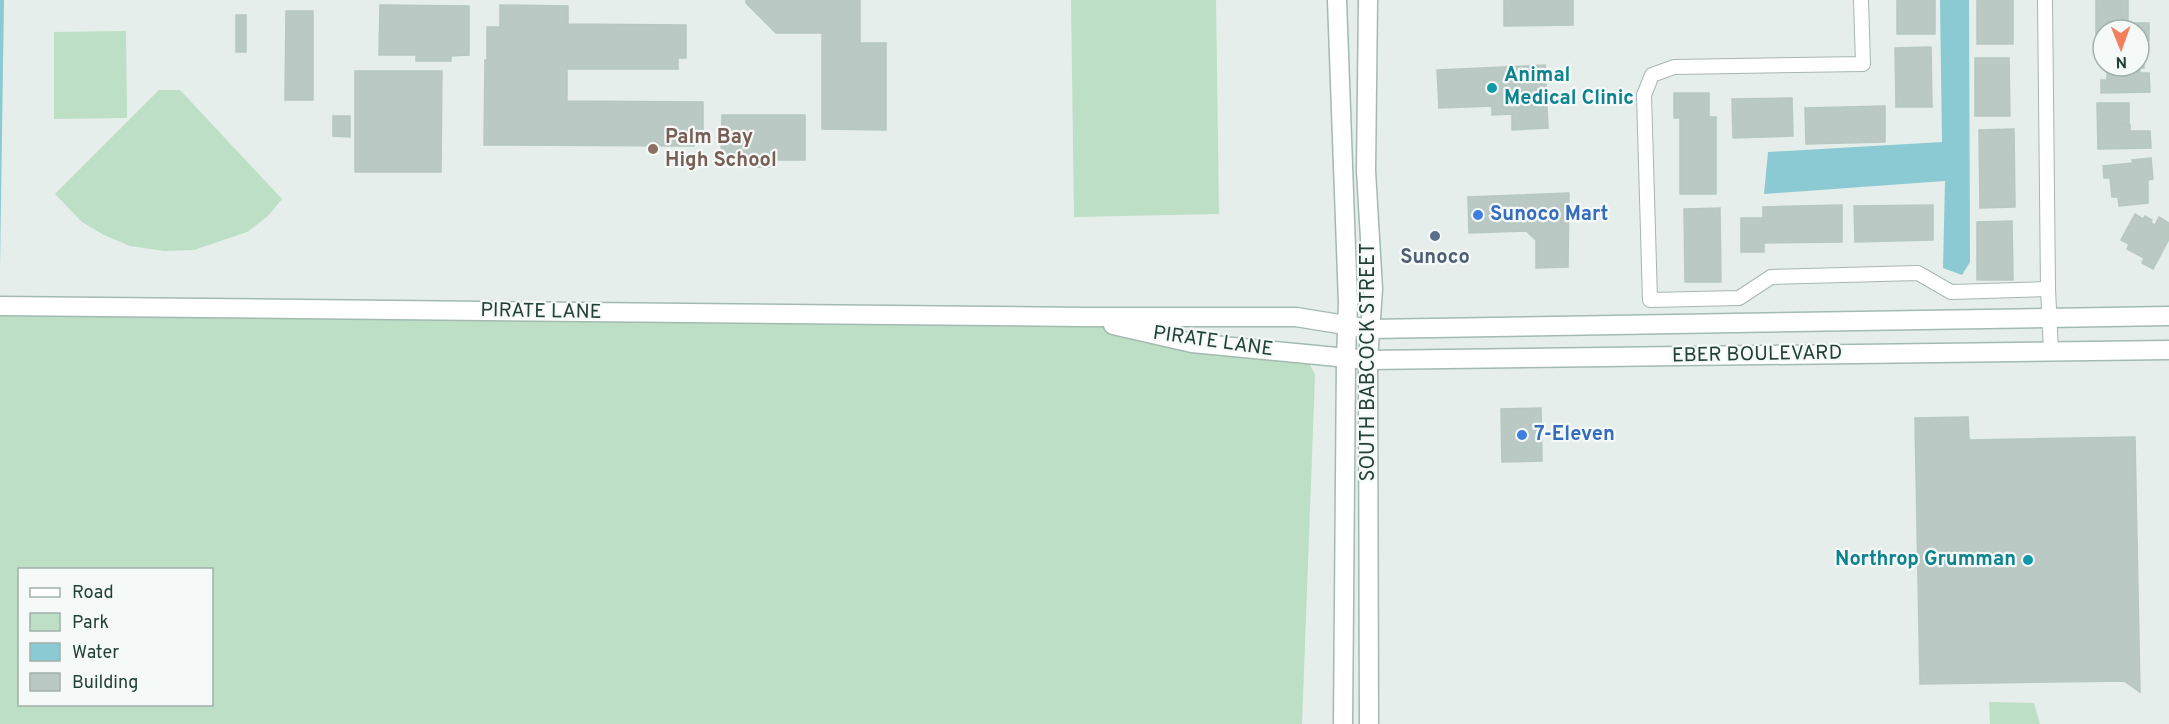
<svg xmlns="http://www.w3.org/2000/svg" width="2169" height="724" viewBox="0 0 2169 724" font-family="Overpass,sans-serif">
  <rect width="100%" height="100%" fill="#e5eeea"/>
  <g fill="#bddfc6" fill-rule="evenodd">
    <polygon points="1071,0 1216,0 1219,214 1074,217"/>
    <polygon points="126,31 127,118 54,119 54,32"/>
    <polygon points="159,90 180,90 282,199 268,216 247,232 194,250 164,251 130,246 104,235 82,222 55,194"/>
    <path d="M0 307 1082 317 1305 354 1315 375 1302 724H0ZM20 570H212V704H20Z"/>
    <polygon points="1989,702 2034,703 2040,724 1990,724"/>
  </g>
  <g fill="#8ccad3">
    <polygon points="0,0 4,0 0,269"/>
    <polygon points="1940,0 1969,0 1970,262 1962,275 1943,268 1945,181 1764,194 1768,152 1942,142"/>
  </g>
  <g fill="#bac9c3" stroke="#b7c8c0" stroke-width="1.5">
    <polygon points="746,0 860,0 860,43 886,43 886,130 822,129 822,33 776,33 746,3"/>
    <polygon points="1504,0 1573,0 1573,25 1504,26"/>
    <rect x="1897" y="0" width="38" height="34"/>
    <rect x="1977" y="0" width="36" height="44"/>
    <polygon points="2096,0 2128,0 2128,16 2121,16 2121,17 2128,17 2128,23 2149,23 2149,40 2139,40 2139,30 2103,30 2103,41 2096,41"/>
    <polygon points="380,5 469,6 469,55 451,56 451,61 416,61 416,55 379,55"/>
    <polygon points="500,5 568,6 568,24 686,25 686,58 678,58 678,69 568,69 567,61 567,101 703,102 703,135 695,135 694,146 484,145 485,60 487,60 487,27 500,27"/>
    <polygon points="286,11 313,11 313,100 285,100"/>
    <rect x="236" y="15" width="10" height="37"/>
    <polygon points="1931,47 1932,107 1896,107 1895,48"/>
    <polygon points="2140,50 2140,59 2144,59 2144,68 2140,68 2140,73 2149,73 2150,92 2101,93 2101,80 2107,80 2107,66 2139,66"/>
    <polygon points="1975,58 2009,58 2010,116 1975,116"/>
    <polygon points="1545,65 1548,128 1512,130 1512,114 1492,115 1492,106 1439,108 1437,70"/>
    <polygon points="355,71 442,71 441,172 355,172"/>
    <polygon points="1674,93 1709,93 1709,117 1716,117 1716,194 1680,194 1680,118 1674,118"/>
    <polygon points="1792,98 1793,136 1733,138 1732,99"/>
    <polygon points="2097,103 2129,103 2129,124 2123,124 2123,125 2130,125 2130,131 2150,131 2151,148 2098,149"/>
    <polygon points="1885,106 1885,142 1806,144 1805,108"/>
    <polygon points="722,115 805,115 805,160 770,160 770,167 754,167 754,160 721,160"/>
    <polygon points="333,116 350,116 350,137 333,136"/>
    <polygon points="2014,129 2015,207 1980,208 1979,130"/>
    <polygon points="2151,158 2153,179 2148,180 2148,203 2119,206 2118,197 2112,197 2110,178 2104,178 2103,166 2133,163 2132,160"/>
    <polygon points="1569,193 1568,267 1536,268 1536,240 1526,231 1469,233 1468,197"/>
    <polygon points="1842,205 1842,242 1764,243 1764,252 1741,252 1741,218 1763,218 1763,207"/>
    <polygon points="1933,205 1933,240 1855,242 1854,206"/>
    <polygon points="1720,208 1721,282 1685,282 1684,209"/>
    <polygon points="2135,214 2143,219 2145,216 2152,220 2151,223 2155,225 2159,217 2169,223 2169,239 2153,269 2142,263 2144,258 2127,249 2129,244 2121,240"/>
    <polygon points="2012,221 2013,280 1977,280 1977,222"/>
    <polygon points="1541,408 1542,461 1502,462 1501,409"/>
    <polygon points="1968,417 1969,440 2135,437 2140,692 2124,681 1920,684 1915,418"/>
  </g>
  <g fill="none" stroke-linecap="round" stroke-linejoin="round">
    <g stroke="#a7b6b1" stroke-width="16">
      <g id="street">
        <polyline points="1861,0 1863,64 1674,67 1652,75 1644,95 1650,300 1739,298 1771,277 1918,273 1951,292 2048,289"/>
        <polyline points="2045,0 2048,289 2051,351"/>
      </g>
    </g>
    <g stroke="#a3bab1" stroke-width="21">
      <g id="secondary">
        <polyline points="1337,0 1348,303 1346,357 1343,724"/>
        <polyline points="1368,0 1366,171 1373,289 1368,360 1369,724"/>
        <polyline points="0,306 1082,317 1296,317 1370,329 2169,316"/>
        <polyline points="1113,325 1192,343 1368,360 2169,350"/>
      </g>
    </g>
    <use href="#street" stroke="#fff" stroke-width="14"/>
    <use href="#secondary" stroke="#fff" stroke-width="18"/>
  </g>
  <g fill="#0f9aa8" stroke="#f5faf8" stroke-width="2">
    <circle cx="1492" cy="88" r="6"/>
    <circle cx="2028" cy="560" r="6"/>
  </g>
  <circle fill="#8d6e63" stroke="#f5faf8" stroke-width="2" cx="653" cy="149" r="6"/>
  <g fill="#3f7fe0" stroke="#f5faf8" stroke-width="2">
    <circle cx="1478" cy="215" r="6"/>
    <circle cx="1522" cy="435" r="6"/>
  </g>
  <circle fill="#5c6f8a" stroke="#f5faf8" stroke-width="2" cx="1435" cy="236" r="6"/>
  <g text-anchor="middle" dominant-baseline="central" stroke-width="4.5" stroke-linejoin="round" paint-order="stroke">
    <g font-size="20" font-weight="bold" fill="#0d838f" stroke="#f5faf8" text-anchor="start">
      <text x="1504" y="76">Animal<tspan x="1504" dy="23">Medical Clinic</tspan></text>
      <text x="2016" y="560" text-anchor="end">Northrop Grumman</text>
    </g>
    <g font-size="20" font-weight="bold" fill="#785e54" stroke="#f5faf8" text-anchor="start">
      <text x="665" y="138">Palm Bay<tspan x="665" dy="23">High School</tspan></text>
    </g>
    <g font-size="20" font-weight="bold" fill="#366cbe" stroke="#f5faf8" text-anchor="start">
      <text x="1490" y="215">Sunoco Mart</text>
      <text x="1534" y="435">7-Eleven</text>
    </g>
    <g font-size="20" font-weight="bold" fill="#4e5e75" stroke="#f5faf8">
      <text x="1435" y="258">Sunoco</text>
    </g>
    <g font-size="20" fill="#234038" stroke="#f5faf8">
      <text transform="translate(541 312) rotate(1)">PIRATE LANE</text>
      <text transform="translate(1213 342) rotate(8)">PIRATE LANE</text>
      <text transform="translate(1757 355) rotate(-1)">EBER BOULEVARD</text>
      <text transform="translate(1369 362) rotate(-90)">SOUTH BABCOCK STREET</text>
    </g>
  </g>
  <rect x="18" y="568" width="195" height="138" fill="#f5faf8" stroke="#a1b0ab" stroke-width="1.5"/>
  <rect x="30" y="588" width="30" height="9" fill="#ffffff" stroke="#a1b0ab" stroke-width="1.5"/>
  <text x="72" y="598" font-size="18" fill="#234038">Road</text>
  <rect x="30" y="613" width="30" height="18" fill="#bddfc6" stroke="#a1b0ab" stroke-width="1.5"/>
  <text x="72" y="628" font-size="18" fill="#234038">Park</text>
  <rect x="30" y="643" width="30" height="18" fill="#8ccad3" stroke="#a1b0ab" stroke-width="1.5"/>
  <text x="72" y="658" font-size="18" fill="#234038">Water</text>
  <rect x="30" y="673" width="30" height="18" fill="#bac9c3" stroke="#a1b0ab" stroke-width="1.5"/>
  <text x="72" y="688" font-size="18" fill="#234038">Building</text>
  <g transform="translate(2121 48) rotate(179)"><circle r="28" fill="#f5faf8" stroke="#a1b0ab" stroke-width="1.5"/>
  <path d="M0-4.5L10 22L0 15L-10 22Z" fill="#f47f5d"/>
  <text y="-9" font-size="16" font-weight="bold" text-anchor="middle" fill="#234038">N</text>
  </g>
</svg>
